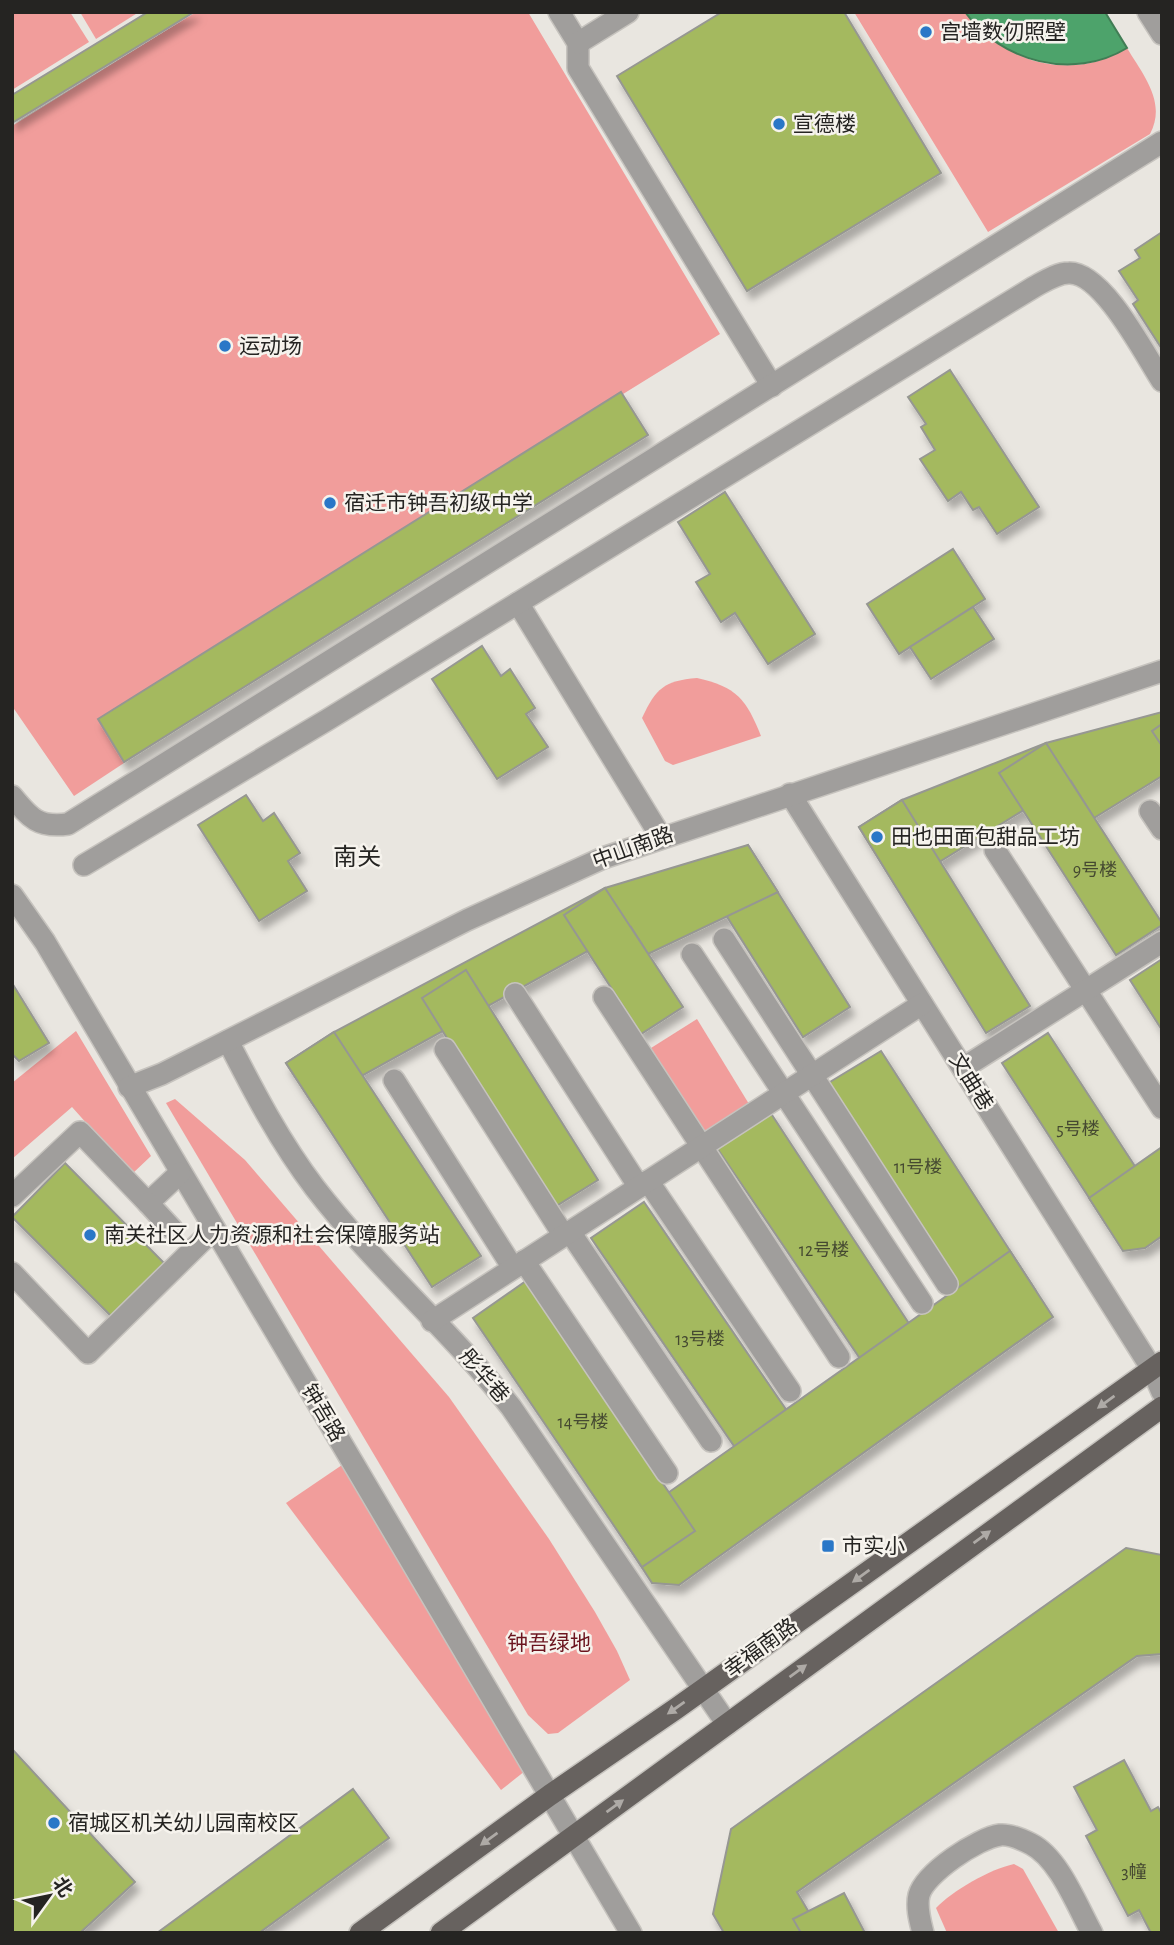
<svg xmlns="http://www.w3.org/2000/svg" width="1174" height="1945" viewBox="0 0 1174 1945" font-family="'Alegreya Sans','Noto Sans SC',sans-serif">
  <defs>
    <filter id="shadow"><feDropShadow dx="4.5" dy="8" stdDeviation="3.5" flood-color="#0004"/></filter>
  </defs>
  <rect width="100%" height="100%" fill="#e9e6e0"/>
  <g fill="#f19d9b">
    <polygon points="12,12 70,12 89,42 12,90"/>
    <polygon points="80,12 139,12 96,39"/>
    <polygon points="196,12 528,12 720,334 98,719 124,763 74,796 12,706 12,126"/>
    <path d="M854 12H965C974 25 985 31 998 40 1009 46 1020 56 1031 60 1064 70 1098 66 1127 48 1143 75 1167 102 1150 134L988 232Z"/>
    <path d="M697 678C737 687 746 699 761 736L673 765 665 761 642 718C656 688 664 681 697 678Z"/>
    <polygon points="697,1019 749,1104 704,1132 651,1048"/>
    <polygon points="76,1031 151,1156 132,1174 72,1107 12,1159 12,1083"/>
    <polygon points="175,1099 245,1160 449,1397 549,1539 595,1612 617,1651 630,1680 558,1733 548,1734 528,1715 166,1103"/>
    <polygon points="342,1465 525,1771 501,1790 286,1503"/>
    <path d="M1014 1864 1023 1869 1059 1933H947L936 1908C952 1891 990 1869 1014 1864Z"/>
  </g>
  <path fill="#4da36b" stroke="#417d55" stroke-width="2" d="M965 12H1105L1127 48C1073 81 1001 62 965 12Z"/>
  <g fill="#a4b95e" stroke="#969792" stroke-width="2" filter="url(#shadow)">
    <polygon points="148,12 194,12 12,123 12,95"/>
    <polygon points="722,12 844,12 941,173 747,291 617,76"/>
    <polygon points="1162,232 1162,349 1133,304 1138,300 1119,271 1140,258 1135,250"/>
    <polygon points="950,370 1039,507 997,534 979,507 973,510 961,492 948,501 920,459 935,450 921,427 926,424 908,397"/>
    <polygon points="621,392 648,435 124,762 98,719"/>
    <polygon points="725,492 815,634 768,664 735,613 721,622 696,582 710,574 678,522"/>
    <polygon points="953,549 985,599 899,654 867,604"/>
    <polygon points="973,607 994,639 931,679 910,647"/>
    <polygon points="482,646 501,676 510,669 535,708 526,714 548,747 497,779 432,679"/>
    <polygon points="1162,712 1162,776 1094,818 1071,781 897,888 859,827 902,800 1046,743"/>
    <polygon points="1162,724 1162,746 1152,731"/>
    <polygon points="1046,743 1162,923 1162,925 1116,955 999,773"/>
    <polygon points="246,795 263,821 274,813 300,853 288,861 307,891 259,921 198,825"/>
    <polygon points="902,800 1030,1006 986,1033 859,827"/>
    <polygon points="748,845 850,1007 803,1037 700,874"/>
    <polygon points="748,845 778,892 648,954 631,927 363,1075 314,1106 286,1063 334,1032 605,888"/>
    <polygon points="605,888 683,1007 641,1034 564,915"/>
    <polygon points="1162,959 1162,1030 1130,980"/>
    <polygon points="466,970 598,1180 553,1208 422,998"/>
    <polygon points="12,983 49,1043 19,1061 12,1054"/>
    <polygon points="334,1032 481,1256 432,1287 286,1063"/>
    <polygon points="1048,1033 1155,1197 1108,1227 1002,1063"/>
    <polygon points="881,1051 1036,1291 982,1326 825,1085"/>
    <polygon points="770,1112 929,1354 880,1388 717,1148"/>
    <polygon points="1162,1147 1162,1236 1145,1248 1123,1251 1089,1198"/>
    <polygon points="65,1163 164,1263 111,1316 12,1217"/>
    <polygon points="644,1202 809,1443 756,1478 591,1238"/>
    <polygon points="1010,1251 1053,1317 679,1585 652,1583 617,1529"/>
    <polygon points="526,1281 695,1531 642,1567 473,1318"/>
    <polygon points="1126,1548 1162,1555 1162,1654 1137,1656 797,1892 821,1933 724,1933 713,1914 731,1829"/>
    <polygon points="12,1749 135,1882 80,1933 12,1933"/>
    <polygon points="1124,1760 1151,1811 1158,1807 1162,1814 1162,1933 1151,1933 1139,1910 1128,1916 1086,1836 1097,1830 1074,1787"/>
    <polygon points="353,1789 389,1838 259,1933 157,1933"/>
    <polygon points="844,1893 865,1933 801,1933 793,1919"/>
  </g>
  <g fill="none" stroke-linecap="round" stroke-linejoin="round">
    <g stroke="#c6c3be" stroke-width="24">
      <g id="minor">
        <polyline points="559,12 578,43 578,68 772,386"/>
        <polyline points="1148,12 1162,34"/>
        <polyline points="578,43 628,12"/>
        <polyline points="518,603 661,837"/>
        <polyline points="790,794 1152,1369 1162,1392"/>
        <path d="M12 796C30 818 38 828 68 824L1162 142"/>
        <polyline points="1150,811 1162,829"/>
        <polyline points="995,850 1162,1108"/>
        <path d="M84 865 327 720 1034 287C1045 281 1057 273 1069 273 1103 272 1145 355 1162 381"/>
        <polyline points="12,895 45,942 631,1933"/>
        <polyline points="724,939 947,1284"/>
        <polyline points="692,954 922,1303"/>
        <polyline points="515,994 639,1187"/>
        <polyline points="604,997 839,1357"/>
        <path d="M228 1041C254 1092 280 1142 315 1188 375 1266 450 1330 511 1407L727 1724"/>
        <polyline points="445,1049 564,1236"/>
        <polyline points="963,1068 1162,942"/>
        <polyline points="394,1080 513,1268"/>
        <polyline points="129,1087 162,1074 467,920 603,858 1162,671"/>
        <polyline points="648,1181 790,1391"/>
        <polyline points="12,1196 80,1132 148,1203 180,1173"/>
        <polyline points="148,1203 172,1229"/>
        <polyline points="570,1232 711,1441"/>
        <polyline points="524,1261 667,1473"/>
        <polyline points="12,1273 88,1353 213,1230"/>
        <polyline points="432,1321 922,1004"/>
        <path d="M923 1933C920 1921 916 1907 919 1895 925 1873 978 1838 1000 1835 1009 1834 1023 1840 1031 1844 1059 1858 1077 1906 1092 1933"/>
      </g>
    </g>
    <g stroke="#c6c3be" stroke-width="24">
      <g id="major">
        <polyline points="360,1933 550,1795 677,1708 1162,1362"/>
        <polyline points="441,1933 1162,1407"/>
      </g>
    </g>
    <use href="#minor" stroke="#a09e9c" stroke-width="21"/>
    <use href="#major" stroke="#67625f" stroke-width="21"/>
  </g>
  <defs><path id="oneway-solid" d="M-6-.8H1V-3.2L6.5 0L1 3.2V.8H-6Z" transform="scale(1.75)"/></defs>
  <g fill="#aeaaa6">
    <use href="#oneway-solid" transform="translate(1106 1402) rotate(144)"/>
    <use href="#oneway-solid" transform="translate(982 1537) rotate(-36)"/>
    <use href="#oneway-solid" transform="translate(861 1576) rotate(144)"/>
    <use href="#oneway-solid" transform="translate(798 1671) rotate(-36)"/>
    <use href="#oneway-solid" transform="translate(676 1708) rotate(145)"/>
    <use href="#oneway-solid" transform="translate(615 1806) rotate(-36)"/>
    <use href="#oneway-solid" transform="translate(489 1839) rotate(144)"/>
  </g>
  <g fill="#2a77c7" stroke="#f6f3ed" stroke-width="2.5">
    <circle cx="926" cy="32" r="7"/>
    <circle cx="779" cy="124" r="7"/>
    <circle cx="225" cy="346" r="7"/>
    <circle cx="330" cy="503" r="7"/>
    <circle cx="877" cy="837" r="7"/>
    <circle cx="90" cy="1235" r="7"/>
    <rect x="821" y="1539" width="14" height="14" rx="3.5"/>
    <circle cx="54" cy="1823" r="7"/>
  </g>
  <g text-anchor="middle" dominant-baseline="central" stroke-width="5" stroke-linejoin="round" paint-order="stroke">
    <g font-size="18" fill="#454931">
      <text x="1095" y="871">9号楼</text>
      <text x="1078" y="1130">5号楼</text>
      <text x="918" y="1168">11号楼</text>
      <text x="824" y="1251">12号楼</text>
      <text x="700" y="1340">13号楼</text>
      <text x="583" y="1423">14号楼</text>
      <text x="1134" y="1873">3幢</text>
    </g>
    <g font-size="21" fill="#252422" stroke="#f6f3ed" text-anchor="start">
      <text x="940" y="32">宫墙数仞照壁</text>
      <text x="793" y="124">宣德楼</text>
      <text x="239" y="346">运动场</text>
      <text x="344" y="503">宿迁市钟吾初级中学</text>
      <text x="891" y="837">田也田面包甜品工坊</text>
      <text x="104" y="1235">南关社区人力资源和社会保障服务站</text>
      <text x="842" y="1546">市实小</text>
      <text x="68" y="1823">宿城区机关幼儿园南校区</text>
    </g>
    <g font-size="21" fill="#252422" stroke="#f6f3ed">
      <text transform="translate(633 848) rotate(-20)">中山南路</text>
      <text transform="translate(971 1082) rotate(58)">文曲巷</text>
      <text transform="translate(484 1376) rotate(49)">彤华巷</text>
      <text transform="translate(323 1413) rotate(59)">钟吾路</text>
      <text transform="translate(761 1648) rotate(-36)">幸福南路</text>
    </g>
    <g font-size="21" fill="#6b141e" stroke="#f6f3ed">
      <text x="549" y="1643">钟吾绿地</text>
    </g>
    <g font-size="24" fill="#252422" stroke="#f6f3ed">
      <text x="357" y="858">南关</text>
    </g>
  </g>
  <rect width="1174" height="1945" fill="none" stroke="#252422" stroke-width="28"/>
  <g transform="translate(49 1896) rotate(57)" stroke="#f6f3ed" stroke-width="5" paint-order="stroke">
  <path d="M0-5L12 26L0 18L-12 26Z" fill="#252422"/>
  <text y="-10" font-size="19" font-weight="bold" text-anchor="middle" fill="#252422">北</text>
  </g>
</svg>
